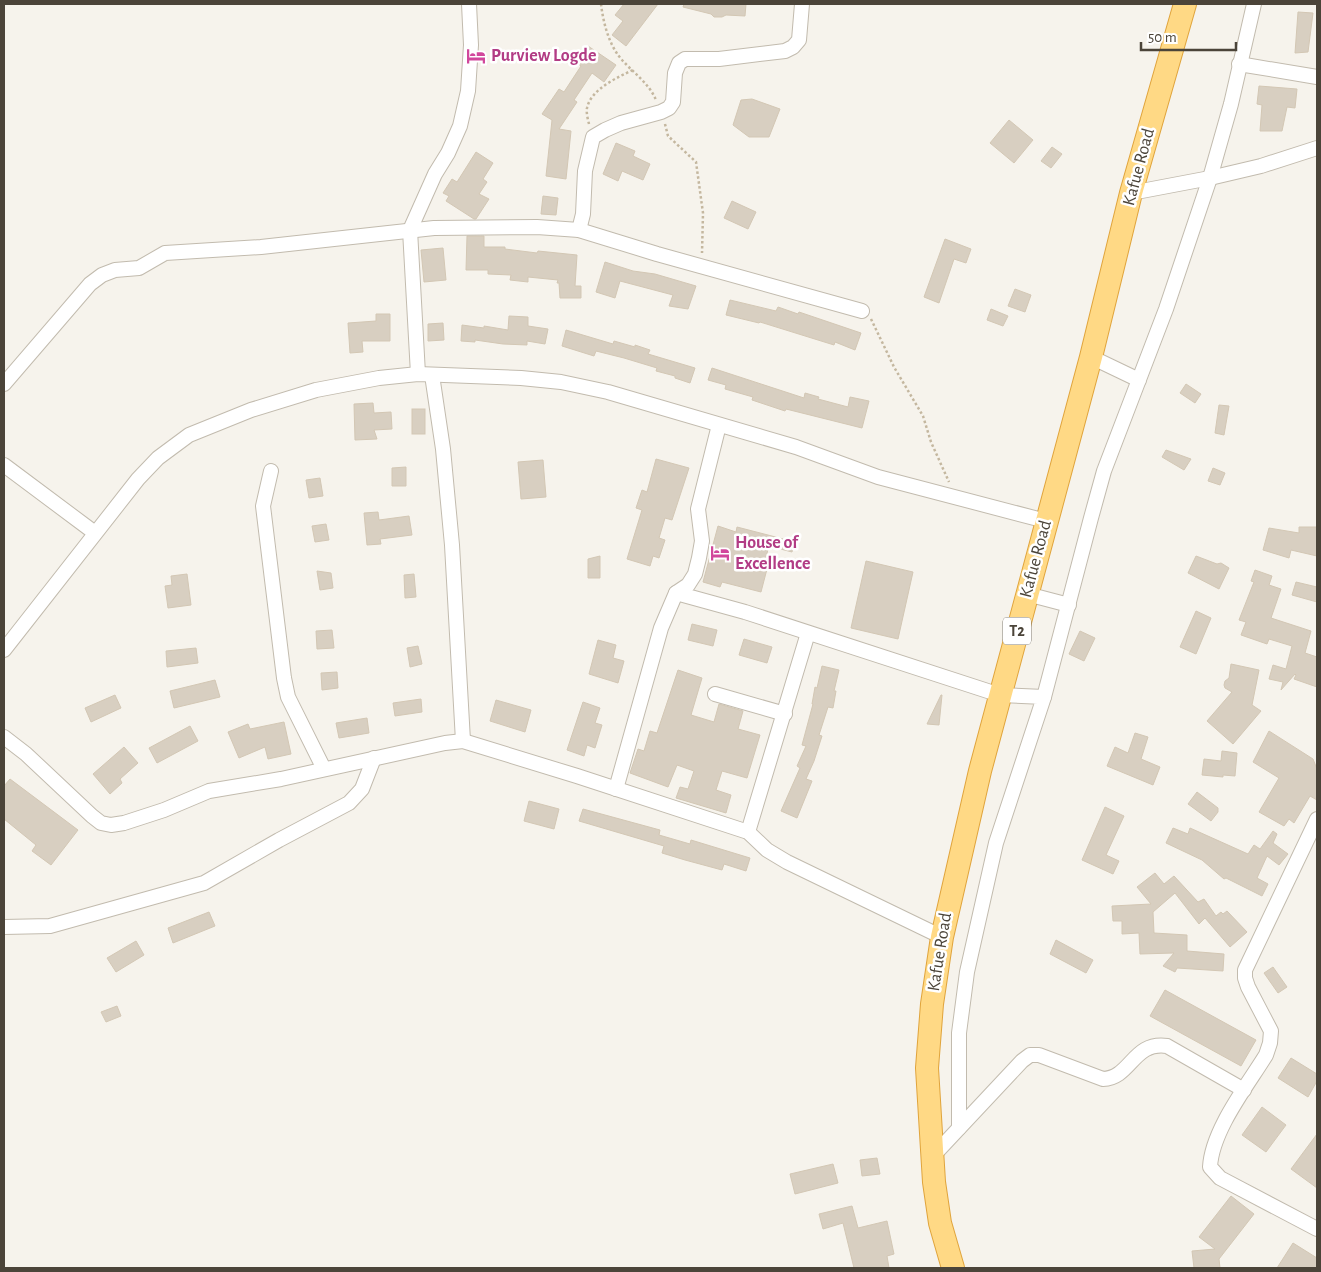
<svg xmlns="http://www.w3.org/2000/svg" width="1321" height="1272" viewBox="0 0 1321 1272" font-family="'Alegreya Sans',sans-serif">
  <rect width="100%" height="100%" fill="#f6f3ec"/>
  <g fill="#d8cfc1" stroke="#d3c7b4">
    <polygon points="624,4 658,4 626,46 612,35 623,21 615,15"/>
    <polygon points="684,4 746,4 745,16 726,15 722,17 714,17 711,14 683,7"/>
    <polygon points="1298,12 1313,13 1308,52 1295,53"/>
    <polygon points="588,46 616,65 604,82 592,73 574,100 577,102 559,129 571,131 566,179 546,176 552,120 542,114 559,89 564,92 581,66 576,62"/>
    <polygon points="1259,86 1297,89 1295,108 1287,107 1282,131 1260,131 1262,105 1257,104"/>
    <polygon points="752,99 780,109 769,137 749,137 733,125 741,100"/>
    <polygon points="1009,120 1033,140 1014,163 990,143"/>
    <polygon points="616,143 635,151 633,156 650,164 643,180 622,171 618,181 603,174"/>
    <polygon points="1052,147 1062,154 1051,168 1041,161"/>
    <polygon points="476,152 493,163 483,179 487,182 479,194 489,199 476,219 474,219 446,201 449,196 443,193 452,179 457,182"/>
    <polygon points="543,196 558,198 556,215 541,214"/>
    <polygon points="732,201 756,212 748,229 724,218"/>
    <polygon points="467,236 484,236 484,247 505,247 505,249 537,253 538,251 577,255 575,286 581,286 581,298 560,298 559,283 557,283 558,280 528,277 528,282 510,280 511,275 488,274 488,270 466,270"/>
    <polygon points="945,239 971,249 966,263 954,259 939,303 924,297"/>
    <polygon points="443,248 446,280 424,282 421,250"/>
    <polygon points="605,262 633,271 655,274 696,286 688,309 669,306 673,295 620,281 615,298 596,292"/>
    <polygon points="1015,289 1031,295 1025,312 1008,306"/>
    <polygon points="730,300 776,311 778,307 798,314 799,312 861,333 855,350 835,342 834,345 760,322 759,323 726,315"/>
    <polygon points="991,309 1008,316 1003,326 987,320"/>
    <polygon points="376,314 390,314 390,341 362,341 363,352 350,353 348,323 376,321"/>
    <polygon points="509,316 528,317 528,326 548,329 545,344 527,341 527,345 503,344 475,340 475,342 461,341 462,325 484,328 484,326 508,330"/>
    <polygon points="443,323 444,340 428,341 428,324"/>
    <polygon points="566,330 613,344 614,341 635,347 635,345 650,350 648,354 695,368 690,383 675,378 675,376 656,371 657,368 624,358 596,351 594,356 562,346"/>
    <polygon points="712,368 804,398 805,393 819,397 818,399 848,407 850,397 869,401 862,428 786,409 785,411 752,400 753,397 725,389 726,385 708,380"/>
    <polygon points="1186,384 1201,394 1195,403 1180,393"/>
    <polygon points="373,403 374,413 391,412 392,429 374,430 377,439 355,440 354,404"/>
    <polygon points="1219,405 1229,406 1224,435 1215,433"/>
    <rect x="412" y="409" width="13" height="25"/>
    <polygon points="1166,450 1191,459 1184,470 1162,457"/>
    <polygon points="656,459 689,468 672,520 665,518 659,538 665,540 659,558 653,556 650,566 627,559 642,510 636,508 642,490 647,492"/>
    <polygon points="543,460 546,497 521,499 518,462"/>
    <polygon points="406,467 406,486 392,486 392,468"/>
    <polygon points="1213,468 1225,473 1220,485 1208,481"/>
    <polygon points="320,478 323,496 309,498 306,480"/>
    <polygon points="378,512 379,520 409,516 412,535 380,539 381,544 367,545 364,513"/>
    <polygon points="326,524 329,540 315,542 312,526"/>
    <polygon points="718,526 736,532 737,527 795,542 792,552 769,546 763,568 767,569 761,592 722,582 720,587 703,582"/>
    <polygon points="1299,527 1317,527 1317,556 1291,550 1289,558 1263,550 1269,528 1299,533"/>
    <polygon points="600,556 600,578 588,578 588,559"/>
    <polygon points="1196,556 1217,564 1221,563 1229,568 1219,589 1188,573"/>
    <polygon points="866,561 913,572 898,639 851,628"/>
    <polygon points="1255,570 1272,576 1269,585 1281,589 1271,618 1311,631 1305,653 1317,657 1317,687 1294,679 1296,675 1295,674 1281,690 1283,682 1269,679 1273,665 1286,669 1292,646 1269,639 1267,644 1241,635 1246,622 1239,620 1254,582 1251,581"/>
    <polygon points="317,571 331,573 333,588 320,590"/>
    <polygon points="187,574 191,605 168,608 165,586 172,585 171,576"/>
    <polygon points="414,574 416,597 405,598 404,575"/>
    <polygon points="1296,582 1317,587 1317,602 1292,595"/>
    <polygon points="1196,611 1211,618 1196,654 1180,647"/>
    <polygon points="692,624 717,630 713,646 688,640"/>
    <polygon points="332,630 334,648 317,649 316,631"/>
    <polygon points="1080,631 1095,638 1084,661 1069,654"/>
    <polygon points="744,639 772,647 767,663 739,655"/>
    <polygon points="598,640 616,645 613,658 624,661 618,683 589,674"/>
    <polygon points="418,646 422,664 410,667 407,648"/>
    <polygon points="196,648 198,663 167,667 166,651"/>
    <polygon points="1231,664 1259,670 1252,705 1261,711 1233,744 1207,721 1232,692 1225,688 1224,685 1225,681 1229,678"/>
    <polygon points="822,666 839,670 834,691 836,691 833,708 828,707 819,735 822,736 814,761 806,779 812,781 797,818 781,811 800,768 797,766 806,746 802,745 813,704 812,704 815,687 817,688"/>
    <polygon points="678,670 702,678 691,715 714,722 719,704 743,711 738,729 760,735 747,778 722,771 716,790 731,795 726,813 676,798 680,787 688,789 694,771 677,765 668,787 630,773 638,749 644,751 650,731 657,733"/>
    <polygon points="337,672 338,688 322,690 321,673"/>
    <polygon points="215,680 220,697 174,708 170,691"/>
    <polygon points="115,695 121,708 91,722 85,708"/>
    <polygon points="941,695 942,695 939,725 927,724"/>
    <polygon points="421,699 422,712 395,716 393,703"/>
    <polygon points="496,700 531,710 525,732 490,721"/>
    <polygon points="583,702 600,708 595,723 602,725 595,748 587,745 584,756 567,750"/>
    <polygon points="367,718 369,733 339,738 336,723"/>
    <polygon points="284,722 291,754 268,759 265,747 239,758 228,732 248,724 250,729"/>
    <polygon points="190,726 198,741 157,763 149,748"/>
    <polygon points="1269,731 1313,759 1317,769 1317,800 1310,796 1294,823 1289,819 1284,826 1259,812 1279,778 1253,762"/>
    <polygon points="1135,733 1148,737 1141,759 1160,767 1153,785 1107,766 1115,747 1128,753"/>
    <polygon points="124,747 138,763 120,779 122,783 110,794 93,774"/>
    <polygon points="1222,751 1237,753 1235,776 1223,775 1223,777 1202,775 1204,759 1221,761"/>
    <polygon points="10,779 78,830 51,865 32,851 36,845 4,819 4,786"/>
    <polygon points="1197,792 1218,808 1218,812 1211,821 1188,804"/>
    <polygon points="529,801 559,809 554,829 524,821"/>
    <polygon points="1105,807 1124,816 1106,855 1119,861 1113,874 1082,860"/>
    <polygon points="583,809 660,830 659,835 690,844 691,840 750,858 746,871 724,864 722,870 685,860 662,853 664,846 579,821"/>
    <polygon points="1173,828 1188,834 1190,828 1248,854 1254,845 1260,849 1273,831 1277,834 1273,843 1288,854 1279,865 1267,856 1257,878 1268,884 1262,896 1226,878 1224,879 1202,860 1166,843"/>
    <polygon points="1155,873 1164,884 1174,876 1198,902 1204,899 1216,916 1221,912 1223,914 1227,911 1247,932 1230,947 1205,918 1199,924 1175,893 1153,912 1154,933 1187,935 1187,951 1224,954 1223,971 1177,968 1175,972 1163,966 1174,953 1140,954 1139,933 1122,934 1122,921 1113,921 1112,906 1151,904 1137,887"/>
    <polygon points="209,912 215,926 173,943 168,928"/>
    <polygon points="1056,940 1093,960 1086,973 1050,954"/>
    <polygon points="136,941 144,955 116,972 107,958"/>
    <polygon points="1273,967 1287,987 1278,993 1264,973"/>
    <polygon points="1165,990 1256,1040 1241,1066 1150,1016"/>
    <polygon points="117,1006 121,1016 106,1022 101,1012"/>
    <polygon points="1291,1058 1317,1074 1317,1081 1308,1097 1278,1078"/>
    <polygon points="1262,1107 1286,1125 1266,1152 1242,1135"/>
    <polygon points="1317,1134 1317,1188 1291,1169"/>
    <polygon points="877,1158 880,1174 862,1176 860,1160"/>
    <polygon points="833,1164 838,1183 795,1194 790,1174"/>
    <polygon points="1231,1196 1254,1214 1219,1259 1220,1268 1194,1268 1192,1251 1215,1249 1199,1237"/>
    <polygon points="852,1206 858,1228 887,1221 894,1254 887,1256 889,1268 854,1268 843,1223 823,1229 819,1214"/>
    <polygon points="1293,1243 1317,1258 1317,1268 1277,1268"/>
  </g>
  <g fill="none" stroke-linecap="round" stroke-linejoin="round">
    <g stroke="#c2bbae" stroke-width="16">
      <g id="minor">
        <polyline points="1239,64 1317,77"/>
        <polyline points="1131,193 1210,178 1261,166 1317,148"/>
        <polyline points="579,230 583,214 585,171 593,137 605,130 621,123 661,112 669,108 673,102 675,73 679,63 685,59 719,59 785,51 793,47 799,40 802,4"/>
        <polyline points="1091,357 1139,380"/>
        <polyline points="418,374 410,230 435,174 448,153 460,126 468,91 471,45 469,4"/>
        <polyline points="432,375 443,449 452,545 463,741"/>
        <polyline points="4,384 90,284 102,275 115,270 139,268 165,253 261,247 434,228 537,227 579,230 657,254 862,311"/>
        <polyline points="4,465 95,533"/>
        <polyline points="271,471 263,506 284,678 288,697 324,769"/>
        <polyline points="676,593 745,612 1000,695 1044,697 996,843 967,972 959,1033 959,1128"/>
        <polyline points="1027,594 1069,605"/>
        <polyline points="4,650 138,479 158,458 189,435 251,410 316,390 379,378 418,374 521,378 561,382 608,392 796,447 878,477 1046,521"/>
        <polyline points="715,694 785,714"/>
        <polyline points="1044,697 1091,518 1104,471 1166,309 1210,178 1231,104 1254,4"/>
        <polyline points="4,737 26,754 92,816 101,823 111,825 124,823 164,810 209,791 281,779 445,743 463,741 577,776 748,832 767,850 787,862 942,937"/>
        <polyline points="616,789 661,628 676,593 688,585 695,574 699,558 702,541 698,509 719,425"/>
        <path d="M1317 819 1245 970V978L1248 987 1271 1031 1270 1043 1266 1055C1247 1086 1212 1130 1210 1167L1220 1178 1317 1229"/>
        <polyline points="748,832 808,633"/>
        <polyline points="4,927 50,926 204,883 279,840 349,803 362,789 374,758"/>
        <path d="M932 1157 1022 1061 1030 1055H1039L1103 1079C1131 1078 1133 1041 1167 1046L1244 1090"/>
      </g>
    </g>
    <g stroke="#e0a43c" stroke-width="24">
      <polyline id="trunk" points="953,1268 940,1223 934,1182 927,1068 932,1004 942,937 980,771 1091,357 1131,193 1185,4"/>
    </g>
    <g stroke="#c4b79f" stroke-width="2.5" stroke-dasharray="2.5 2.5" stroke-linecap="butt">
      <path d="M601 4C603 21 608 41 618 55 630 71 648 81 656 100"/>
      <path d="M589 124C588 120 586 112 587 108 591 89 618 77 633 70"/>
      <polyline points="665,124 668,136 696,162 703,213 702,253"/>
      <polyline points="871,319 894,367 923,416 931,442 949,482"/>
    </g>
    <use href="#minor" stroke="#fff" stroke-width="14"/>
    <use href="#trunk" stroke="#ffd985" stroke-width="22"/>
  </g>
  <defs>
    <g id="hotel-bare" transform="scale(1.5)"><path d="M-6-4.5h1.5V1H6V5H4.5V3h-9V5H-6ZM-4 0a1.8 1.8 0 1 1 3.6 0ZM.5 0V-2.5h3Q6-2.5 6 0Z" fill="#d1479c" stroke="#fff" stroke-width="2.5" paint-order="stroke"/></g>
  </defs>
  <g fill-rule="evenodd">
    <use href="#hotel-bare" x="476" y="56"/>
    <use href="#hotel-bare" x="720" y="553"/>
  </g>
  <g text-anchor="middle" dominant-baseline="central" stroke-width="5" stroke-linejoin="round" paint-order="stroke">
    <rect fill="#fff" stroke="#817c74" stroke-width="1" x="1003" y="617.5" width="28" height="27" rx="4"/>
    <g font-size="16" font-weight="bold" fill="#4b4439">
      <text x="1017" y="631">T2</text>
    </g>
    <g font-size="18" font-weight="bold" fill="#b23c85" stroke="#fff" text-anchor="start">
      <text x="491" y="56">Purview Logde</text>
      <text x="735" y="543">House of<tspan x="735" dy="21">Excellence</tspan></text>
    </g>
    <g font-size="18" fill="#4b4439" stroke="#fff">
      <text transform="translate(1139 167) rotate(-75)">Kafue Road</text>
      <text transform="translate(1036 559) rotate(-75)">Kafue Road</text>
      <text transform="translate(940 952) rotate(-81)">Kafue Road</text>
    </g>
  </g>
  <rect width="1321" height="1272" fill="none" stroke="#4b4439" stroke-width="10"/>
  <path d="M1141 42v8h95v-8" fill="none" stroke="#4b4439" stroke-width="2.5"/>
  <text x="1148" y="42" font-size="15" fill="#4b4439" stroke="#ffffff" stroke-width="4" paint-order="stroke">50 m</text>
</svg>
